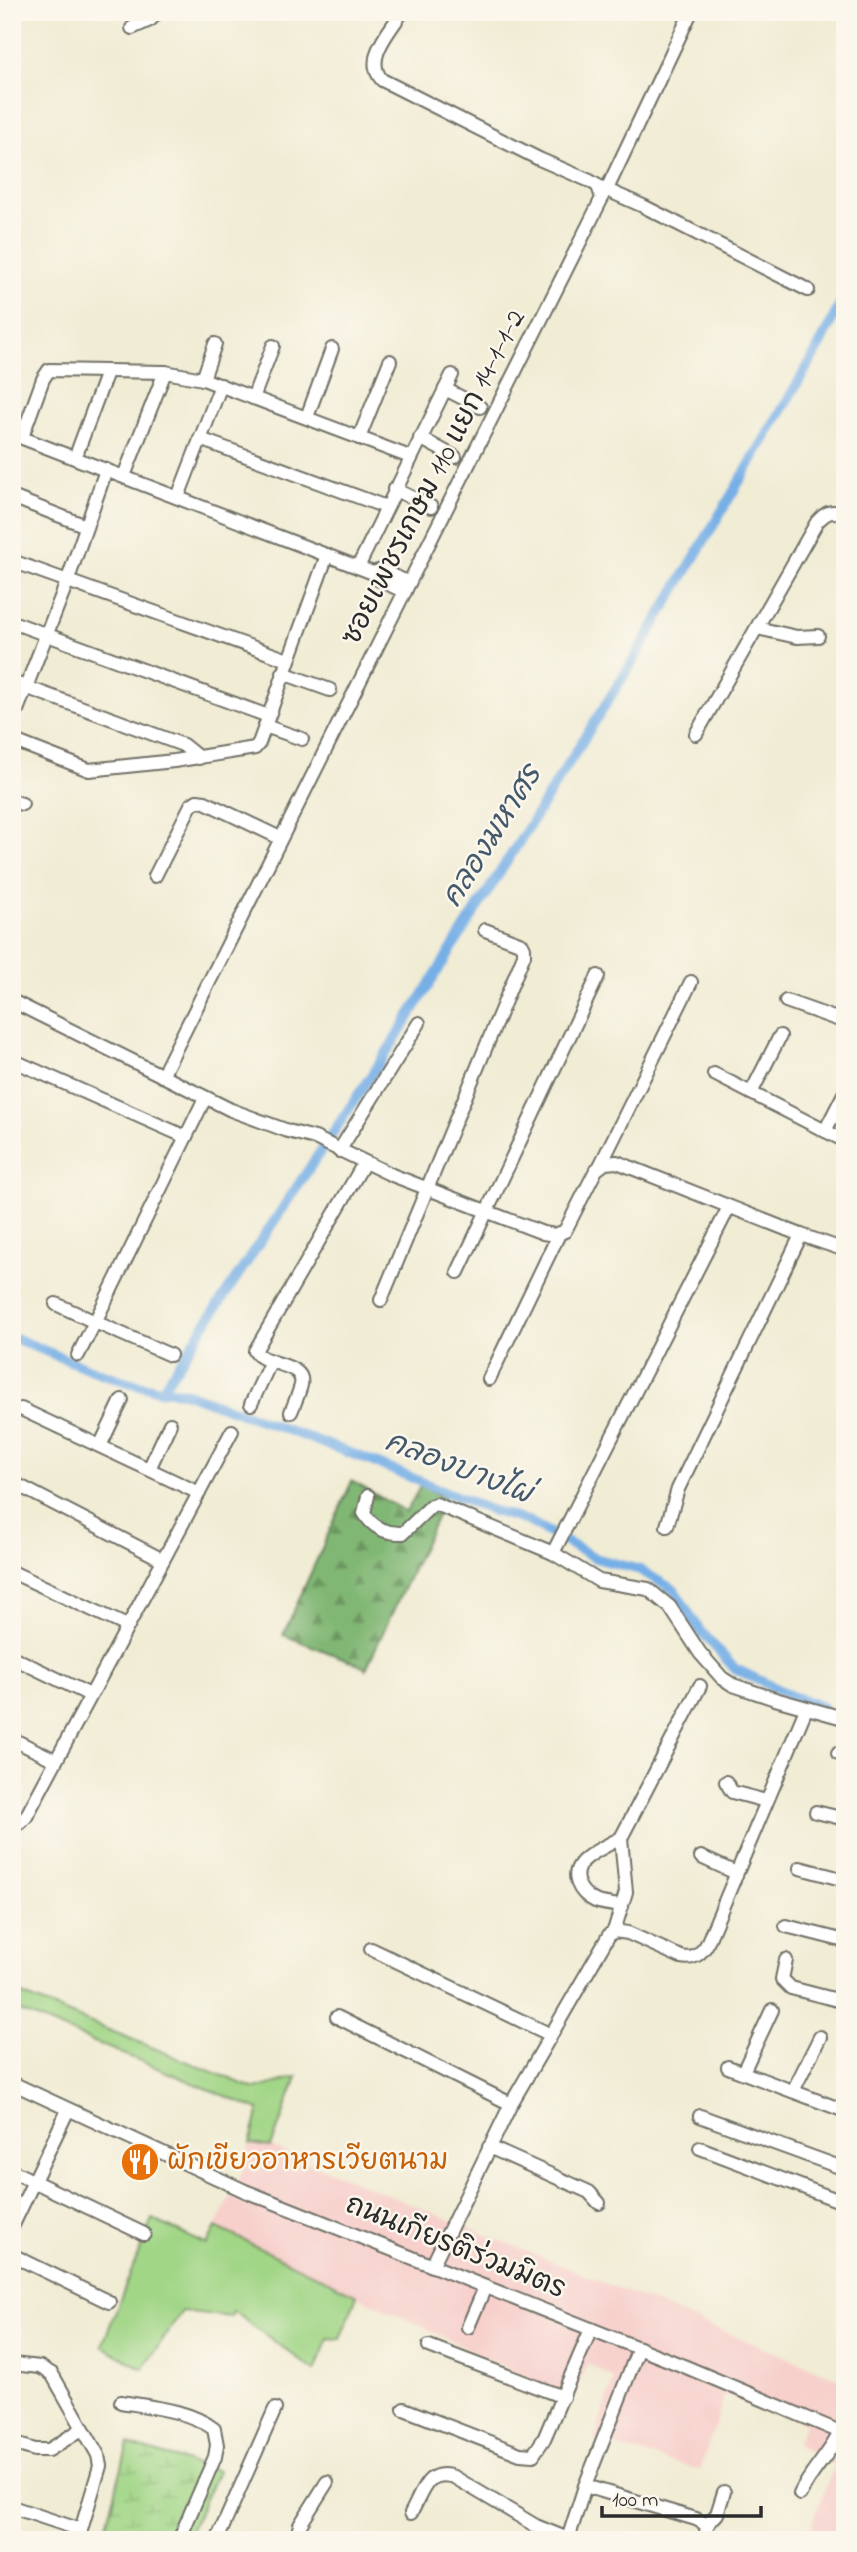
<svg xmlns="http://www.w3.org/2000/svg" width="857" height="2552" viewBox="0 0 857 2552" font-family="'Indie Flower','Playpen Sans Thai',sans-serif">
  <defs>
    <pattern id="forest-firs" width="22" height="20" patternUnits="userSpaceOnUse" patternTransform="scale(1.75)"><rect width="22" height="20" fill="#81b774"/><path d="M5 1l3.5 6h-7zM16 11l3.5 6h-7z" fill="#6a955f"/></pattern>
    <pattern id="wetland-marsh" width="20" height="14" patternUnits="userSpaceOnUse" patternTransform="scale(1.75)"><rect width="20" height="14" fill="#a2d687"/><path d="M1 5h8M5 5V1M11 12h8M15 12V8" fill="none" stroke="#8cb875"/></pattern>
  </defs>
  <rect width="100%" height="100%" fill="#fbf7ec"/>
  <filter id="ink" filterUnits="userSpaceOnUse"><feTurbulence type="fractalNoise" baseFrequency=".0143" numOctaves="2"/><feDisplacementMap in="SourceGraphic" scale="14" xChannelSelector="R" yChannelSelector="G"/><feConvolveMatrix kernelMatrix="1 2 1 2 8 2 1 2 1" color-interpolation-filters="sRGB"/></filter>
  <filter id="wash" filterUnits="userSpaceOnUse"><feTurbulence type="fractalNoise" baseFrequency=".00686" numOctaves="4" result="noise"/><feDisplacementMap in="SourceGraphic" scale="28" xChannelSelector="R" yChannelSelector="G"/><feGaussianBlur stdDeviation="1.57" result="paint"/><feColorMatrix in="noise" values="0 0 0 0 0 0 0 0 0 0 0 0 0 0 0 0 0 1.4 0 .05"/><feComposite in="paint" operator="in"/></filter>
  <g filter="url(#wash)">
    <rect width="100%" height="100%" fill="#f1ecd4"/>
    <polygon fill="#f7d0cc" points="250,2144 271,2147 845,2381 845,2538 809,2531 834,2466 796,2444 805,2423 725,2395 700,2470 594,2440 614,2379 588,2363 570,2399 216,2227 240,2178"/>
    <g fill="#a2d687" stroke="#668059" stroke-width="2">
      <polygon points="12,1991 255,2089 297,2077 271,2147 250,2144 259,2110 12,2008"/>
      <polygon points="152,2219 207,2245 216,2227 357,2295 340,2339 328,2338 315,2371 233,2311 231,2317 182,2311 143,2369 102,2346"/>
    </g>
    <polygon fill="url(#forest-firs)" stroke="#567150" stroke-width="2" points="352,1481 406,1512 421,1485 445,1499 366,1669 356,1663 283,1635"/>
    <polygon fill="url(#wetland-marsh)" stroke="#668059" stroke-width="2" points="128,2444 218,2471 186,2540 103,2540"/>
    <g fill="none" stroke-linecap="round" stroke-linejoin="round">
      <g stroke="#76afe6" stroke-width="10">
        <path d="M12 1337C62 1357 131 1391 184 1392L366 1459 490 1510 528 1521 595 1558 640 1570 674 1590 699 1629 734 1668 789 1695 822 1707"/>
        <polyline points="161,1391 390,1047 633,661 816,352 845,295"/>
      </g>
    </g>
  </g>
  <g filter="url(#ink)">
    <g fill="none" stroke-linecap="round" stroke-linejoin="round">
      <g stroke="#706f66" stroke-width="16">
        <g id="minor">
          <polyline points="132,28 150,20 158,12"/>
          <polyline points="598,186 643,206 808,290"/>
          <polyline points="607,189 691,12"/>
          <polyline points="203,379 215,344"/>
          <polyline points="445,389 480,407"/>
          <polyline points="253,398 273,346"/>
          <polyline points="307,417 332,349"/>
          <polyline points="12,434 373,573 378,579 405,592"/>
          <polyline points="22,437 43,379 49,370 165,372 203,379 410,457"/>
          <polyline points="359,438 390,361"/>
          <polyline points="420,438 455,457"/>
          <polyline points="200,439 386,507"/>
          <polyline points="75,458 107,372"/>
          <polyline points="124,476 165,372"/>
          <polyline points="394,489 431,507"/>
          <polyline points="12,497 86,526"/>
          <polyline points="178,497 221,385"/>
          <polyline points="12,561 288,660"/>
          <polyline points="358,567 452,375"/>
          <polyline points="373,573 381,570 409,583"/>
          <polyline points="12,622 268,716"/>
          <polyline points="757,628 797,637 818,636"/>
          <polyline points="283,673 330,690"/>
          <polyline points="12,682 183,745 199,758"/>
          <polyline points="12,723 67,582 106,470"/>
          <polyline points="265,726 302,739"/>
          <path d="M696 734 817 522C826 512 832 509 845 515"/>
          <polyline points="12,740 89,770 174,761 255,748 259,743 327,555"/>
          <polyline points="12,801 22,804"/>
          <polyline points="155,876 191,805 197,801 205,802 280,838"/>
          <polyline points="12,1001 231,1110 288,1131 315,1138 392,1175 543,1233 555,1235 565,1231 596,1170 605,1163 617,1162 801,1235 845,1250"/>
          <polyline points="786,1001 845,1022"/>
          <polyline points="12,1060 186,1137"/>
          <polyline points="714,1074 845,1141"/>
          <path d="M162 1076 602 198 598 186 590 181 539 159 382 80C363 59 390 31 402 12"/>
          <polyline points="751,1093 780,1036"/>
          <polyline points="825,1131 845,1092"/>
          <polyline points="339,1151 419,1023"/>
          <polyline points="600,1166 691,982"/>
          <polyline points="458,1272 598,976"/>
          <polyline points="381,1300 524,955 524,948 522,944 485,930"/>
          <polyline points="56,1304 95,1322 78,1355"/>
          <polyline points="170,1355 95,1322 205,1098"/>
          <polyline points="489,1379 559,1234"/>
          <polyline points="251,1404 271,1361"/>
          <polyline points="21,1409 199,1493"/>
          <path d="M291 1412C294 1404 299 1394 301 1385 306 1362 263 1366 255 1351L364 1163"/>
          <polyline points="100,1446 122,1400"/>
          <polyline points="149,1469 170,1424"/>
          <polyline points="12,1482 163,1560"/>
          <path d="M368 1496 364 1513C373 1528 386 1534 403 1533L431 1506 436 1504 553 1553 599 1581 648 1589 670 1607 700 1653 722 1678 733 1685 775 1699 843 1718"/>
          <polyline points="667,1526 678,1489 801,1235"/>
          <polyline points="553,1553 729,1207"/>
          <polyline points="12,1572 127,1626"/>
          <polyline points="12,1657 90,1695"/>
          <polyline points="12,1739 55,1760"/>
          <polyline points="838,1753 845,1755"/>
          <polyline points="726,1782 732,1792 766,1801"/>
          <polyline points="816,1812 845,1819"/>
          <polyline points="12,1823 20,1823 26,1817 232,1431"/>
          <path d="M621 1838C608 1845 593 1851 583 1861 569 1875 579 1893 595 1901 603 1904 613 1905 622 1906"/>
          <polyline points="701,1857 736,1873"/>
          <polyline points="800,1868 845,1880"/>
          <polyline points="786,1926 845,1941"/>
          <polyline points="614,1931 626,1892 621,1838 700,1686"/>
          <polyline points="371,1949 549,2034"/>
          <polyline points="786,1960 782,1979 791,1988 845,2002"/>
          <polyline points="337,2017 511,2104 432,2266"/>
          <polyline points="728,2067 845,2111"/>
          <polyline points="743,2072 772,2010"/>
          <polyline points="12,2083 245,2191 686,2367 845,2434"/>
          <polyline points="793,2091 820,2037"/>
          <path d="M511 2104 609 1935 614 1931 628 1933 681 1957C693 1960 699 1955 706 1946L806 1709"/>
          <polyline points="700,2116 845,2169"/>
          <polyline points="489,2147 589,2192 599,2203"/>
          <polyline points="700,2148 845,2203"/>
          <polyline points="12,2171 144,2234"/>
          <polyline points="12,2227 68,2110"/>
          <polyline points="12,2255 109,2302"/>
          <polyline points="468,2327 485,2287"/>
          <polyline points="429,2346 563,2397"/>
          <polyline points="12,2364 40,2367 52,2374 98,2455 100,2466 78,2540"/>
          <path d="M121 2402C151 2407 189 2410 214 2429L217 2445 215 2457 179 2540"/>
          <polyline points="404,2409 520,2454 533,2455 544,2439 591,2329"/>
          <polyline points="12,2443 35,2450 49,2450 82,2429"/>
          <polyline points="585,2486 696,2519 707,2525 705,2540"/>
          <path d="M800 2494C811 2471 830 2454 840 2432"/>
          <polyline points="12,2507 81,2530"/>
          <path d="M411 2513C423 2492 426 2468 454 2477L536 2526 568 2539 585 2486 639 2348"/>
          <polyline points="707,2525 717,2514 724,2492"/>
          <polyline points="217,2540 275,2409"/>
          <polyline points="296,2540 300,2525 327,2482"/>
        </g>
      </g>
      <use href="#minor" stroke="#fff" stroke-width="12"/>
    </g>
  </g>
  <defs>
    <g id="restaurant-disc" transform="scale(2.0125)"><circle r="9.5" fill="#e8710a" stroke="#fbf7ec"/><path d="M-5-6h1v4h1v-4h1v4h1v-4h1v5L-1.5 .5V6h-2V.5L-5-1ZM5-6V6H3V1.5H1.5Q1.5-4 5-6Z" fill="#fff"/></g>
  </defs>
  <g fill-rule="evenodd">
    <use href="#restaurant-disc" x="140" y="2162"/>
  </g>
  <g text-anchor="middle" dominant-baseline="central" stroke-width="5" stroke-linejoin="round" paint-order="stroke">
    <g font-size="28" fill="#2b2b2b" stroke="#fbf7ec">
      <text transform="translate(435 478) rotate(-63)">ซอยเพชรเกษม 110 แยก 14-1-1-2</text>
      <text transform="translate(455 2248) rotate(22)">ถนนเกียรติร่วมมิตร</text>
    </g>
    <g font-size="28" fill="#c56008" stroke="#fbf7ec" text-anchor="start">
      <text x="167" y="2162">ผักเขียวอาหารเวียตนาม</text>
    </g>
    <g font-size="30" font-style="italic" fill="#45596c" stroke="#fbf7ec">
      <text transform="translate(493 837) rotate(-58)">คลองมหาศร</text>
      <text transform="translate(458 1469) rotate(21)">คลองบางไผ่</text>
    </g>
  </g>
  <rect width="857" height="2552" fill="none" stroke="#fbf7ec" stroke-width="42"/>
  <path d="M602 2506v10h159v-10" fill="none" stroke="#2b2b2b" stroke-width="3.5"/>
  <text x="612" y="2506" font-size="21" fill="#2b2b2b" stroke="#fbf7ec" stroke-width="5" paint-order="stroke">100 m</text>
</svg>
